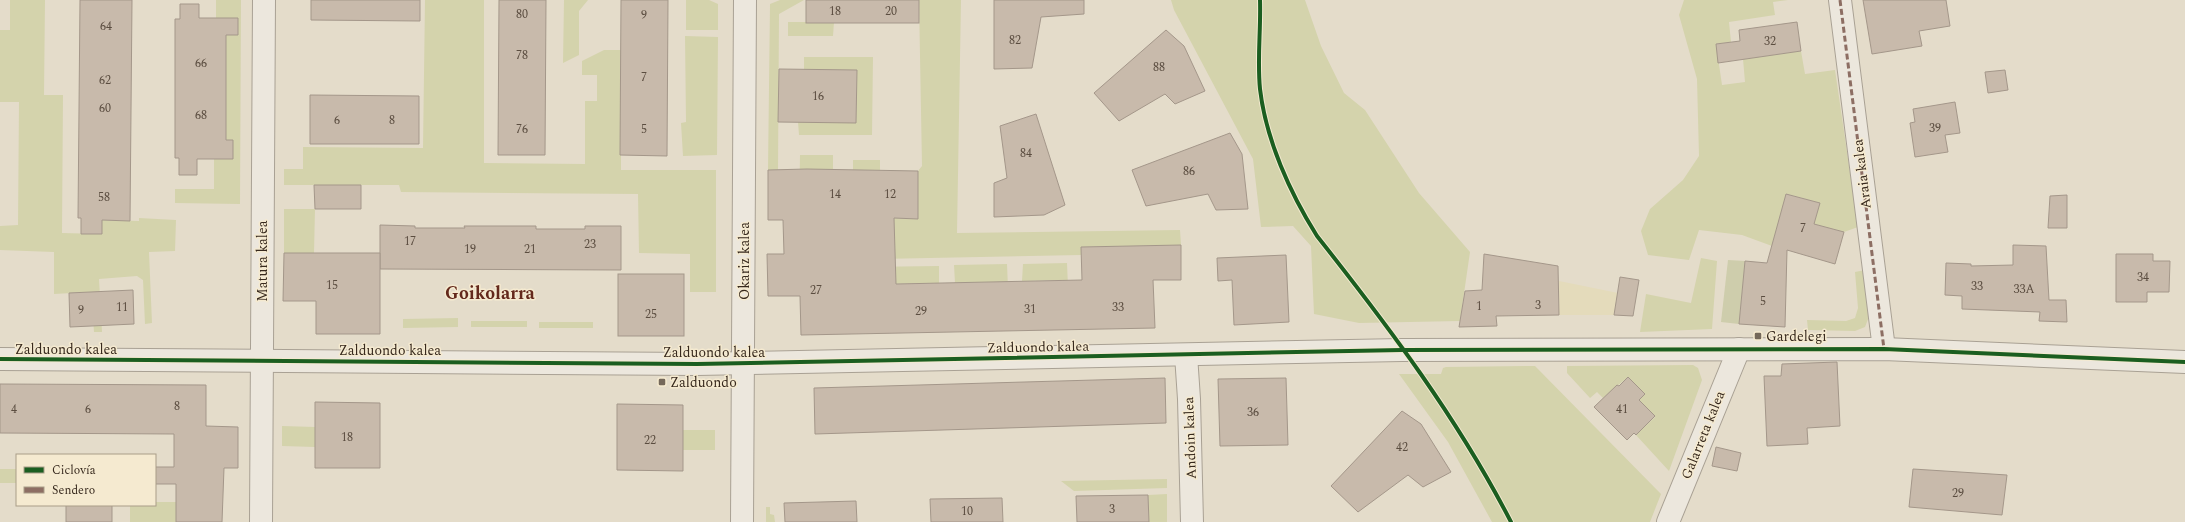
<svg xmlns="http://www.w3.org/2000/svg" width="2185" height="522" viewBox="0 0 2185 522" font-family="Spectral,serif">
  <rect width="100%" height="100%" fill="#e4dcca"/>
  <polygon fill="#e4dbbb" points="1559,281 1618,293 1614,315 1559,315"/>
  <g fill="#d4d3ac">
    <polygon points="10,0 45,0 44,95 63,95 62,233 101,234 102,220 139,221 139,218 176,220 175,251 149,252 152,323 145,324 143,280 137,276 99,279 102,332 94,332 91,292 54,294 54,252 0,250 0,226 18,225 19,102 0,102 0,30 10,30"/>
    <polygon points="216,0 241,0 240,204 175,203 175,189 214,189 214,159 233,159 233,140 226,140 226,35 238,18 216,18"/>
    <polygon points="425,0 484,0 484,163 585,164 585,101 597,101 597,75 582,75 582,61 604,50 621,50 621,170 716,170 716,292 690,292 690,254 639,253 638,194 401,192 399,185 284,185 284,169 303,169 303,147 423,148"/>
    <polygon points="564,0 588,0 579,11 579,55 563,63"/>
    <polygon points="686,0 709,0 718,4 718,30 686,30"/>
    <polygon points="780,0 804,0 779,14 778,170 768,170 770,4"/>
    <polygon points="919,0 961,0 957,233 1180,230 1181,245 1081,247 1081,255 879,259 799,220 800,155 833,155 833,170 807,217 918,218 918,171 922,166"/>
    <polygon points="1171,0 1305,0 1321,46 1344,93 1365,110 1419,193 1470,252 1460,321 1359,323 1314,314 1311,246 1293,226 1261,227 1253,159 1174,10"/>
    <polygon points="1684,0 1788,0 1773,2 1775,15 1729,22 1731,42 1716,44 1722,85 1745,82 1743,59 1801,51 1805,74 1835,70 1858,227 1844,232 1814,224 1820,203 1787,194 1772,246 1742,235 1699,230 1689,260 1648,255 1641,231 1650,209 1683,180 1699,156 1697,79 1679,15"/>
    <polygon points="788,22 834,22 833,36 788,36"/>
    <polygon points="685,36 718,37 717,155 683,156 681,123 686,122"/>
    <polygon points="804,57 873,57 872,135 799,135 798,122 856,122 857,70 804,70"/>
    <rect x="853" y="160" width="27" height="10"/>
    <polygon points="284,209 315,209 314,253 284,253"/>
    <polygon points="1701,258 1717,261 1712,329 1640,332 1646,294 1691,303"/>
    <polygon points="1067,263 1068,287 1063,280 1022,281 1023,264"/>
    <polygon points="1007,264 1008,288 1003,282 955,283 954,265"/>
    <polygon points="939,266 939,289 935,283 891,284 863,267"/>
    <polygon points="1865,270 1870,314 1865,327 1855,331 1808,330 1807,320 1846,321 1855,318 1858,308 1855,272"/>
    <polygon points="458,318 458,327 403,328 403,319"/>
    <rect x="471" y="321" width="56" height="6"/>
    <rect x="539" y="322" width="54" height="6"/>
    <polygon points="1693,365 1698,368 1702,380 1669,471 1636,435 1655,417 1639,400 1645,394 1628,377 1603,398 1597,392 1590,398 1567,373 1567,366"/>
    <polygon points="1535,366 1661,494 1650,522 1492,522 1448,442 1399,374 1441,374 1443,368 1446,367"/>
    <polygon points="282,426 315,427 315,447 282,446"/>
    <polygon points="683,430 715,430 715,450 682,450"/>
    <rect x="0" y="469" width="17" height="14"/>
    <polygon points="1167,479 1167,488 1074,491 1061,481"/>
    <polygon points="1167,494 1167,522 1149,522 1148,495"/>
    <polygon points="155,502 176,502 176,522 130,522 130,505 155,505"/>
    <polygon points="766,507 770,507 770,514 774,515 775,522 766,522"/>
  </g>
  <polygon fill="#cecdac" points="1728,260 1745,261 1739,324 1721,322"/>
  <g fill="#c8baab" stroke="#a4978a">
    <polygon points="80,0 132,0 130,221 102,220 102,234 81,234 81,218 78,218"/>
    <polygon points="311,0 420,0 420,21 311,20"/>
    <polygon points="499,0 546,0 545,155 498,155"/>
    <polygon points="621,0 668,0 667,156 620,155"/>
    <rect x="806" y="0" width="113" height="23"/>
    <polygon points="994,0 1084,0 1084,14 1041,17 1032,68 994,69"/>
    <polygon points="1863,0 1946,0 1950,26 1919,31 1922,46 1872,54"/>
    <polygon points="180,4 199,4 199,18 238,18 238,35 226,35 226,140 233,140 233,159 197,159 197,175 179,175 179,158 175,158 175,19 180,19"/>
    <polygon points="1797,22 1801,51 1718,63 1716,44 1740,41 1739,30"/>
    <polygon points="1166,30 1184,46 1205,91 1175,104 1165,94 1119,121 1094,93"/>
    <polygon points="779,69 857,70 856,123 778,122"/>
    <polygon points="2005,70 2008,90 1988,93 1985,72"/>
    <polygon points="310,95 419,96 419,144 310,144"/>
    <polygon points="1955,102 1960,133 1945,135 1948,152 1915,157 1910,123 1915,122 1913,109"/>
    <polygon points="1036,114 1065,205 1044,215 994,217 994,183 1007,178 1000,126"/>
    <polygon points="1230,133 1242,154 1248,209 1216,210 1208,194 1146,206 1132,170"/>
    <polygon points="807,169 918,171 918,219 894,218 896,284 1082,280 1081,247 1181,245 1181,280 1153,280 1155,328 801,335 800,296 768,296 767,254 784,254 783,220 768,220 768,170"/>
    <polygon points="314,185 361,185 361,209 315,209"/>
    <polygon points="1786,194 1820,203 1814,224 1844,232 1835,264 1787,250 1785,327 1739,324 1745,261 1767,263"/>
    <polygon points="2067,195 2067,228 2048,228 2050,196"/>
    <polygon points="380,225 415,226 415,228 465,228 464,226 536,226 536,229 585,229 585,226 621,226 621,270 380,269"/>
    <polygon points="2013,245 2046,246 2049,300 2066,300 2067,322 2039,321 2040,312 1962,309 1962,296 1945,295 1946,263 1971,264 1971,266 2013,265"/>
    <polygon points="284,253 380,253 380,334 316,334 316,301 283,301"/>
    <polygon points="1484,254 1558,266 1559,315 1496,316 1497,326 1459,327 1465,291 1482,290"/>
    <polygon points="2116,254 2153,254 2153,261 2170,261 2169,292 2147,292 2147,302 2116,302"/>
    <polygon points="1286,255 1289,322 1234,325 1232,280 1218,281 1217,258"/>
    <rect x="618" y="274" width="66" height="62"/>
    <polygon points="1620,277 1639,280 1633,316 1614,315"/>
    <polygon points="133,290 134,324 70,327 69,293"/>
    <polygon points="1837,362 1840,426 1807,428 1808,444 1767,446 1764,376 1781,376 1782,364"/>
    <polygon points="1628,377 1645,394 1639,400 1655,416 1636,435 1634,433 1627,440 1594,407 1617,385 1619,386"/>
    <polygon points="1165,378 1166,423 815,434 814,388"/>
    <polygon points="1286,378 1288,445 1220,446 1218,379"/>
    <polygon points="0,384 206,385 206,426 238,427 238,468 224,468 222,522 176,522 176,484 155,484 155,467 174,467 174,434 0,433"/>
    <polygon points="315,402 380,403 380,468 315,468"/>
    <polygon points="617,404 683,405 683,471 617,470"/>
    <polygon points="1402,411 1421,424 1451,472 1423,487 1408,475 1358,512 1331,486"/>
    <polygon points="1716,447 1741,453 1737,471 1712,466"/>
    <polygon points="1913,469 2007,475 2002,515 1909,507"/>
    <polygon points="1148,495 1149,522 1077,522 1076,496"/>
    <polygon points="1002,498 1003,522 931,522 930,499"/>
    <polygon points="856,501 857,522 785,522 784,503"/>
    <rect x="66" y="505" width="46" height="17"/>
  </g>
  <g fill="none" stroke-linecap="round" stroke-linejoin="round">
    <g stroke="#a9a194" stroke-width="24">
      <g id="minor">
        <polyline points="1840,0 1884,349"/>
        <polyline points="1186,355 1189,399 1192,522"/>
        <polyline points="0,359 697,364 1402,350 1884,349 2185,362"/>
        <polyline points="261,522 264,0"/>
        <polyline points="742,522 745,0"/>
        <polyline points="1668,522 1739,349"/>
      </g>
    </g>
    <use href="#minor" stroke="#ece7dd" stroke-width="22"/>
    <polyline stroke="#8d6e63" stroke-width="3" stroke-dasharray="6 3" stroke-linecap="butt" points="1840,0 1884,349"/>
    <g stroke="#f5ead0" stroke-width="6">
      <g id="cycleway">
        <path d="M1260 0C1261 30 1257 59 1260 89 1266 140 1290 193 1317 236 1389 327 1458 419 1511 522"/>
        <polyline points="0,359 697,364 1402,350 1884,349 2185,362"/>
      </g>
    </g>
    <use href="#cycleway" stroke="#1b5e20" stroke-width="4"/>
  </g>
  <g fill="#74685a" stroke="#f5ead0" stroke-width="1.5">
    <rect x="1754" y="332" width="8" height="8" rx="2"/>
    <rect x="658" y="378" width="8" height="8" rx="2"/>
  </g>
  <g text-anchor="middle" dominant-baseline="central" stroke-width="3" stroke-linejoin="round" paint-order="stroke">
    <g font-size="12" fill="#5b4d40">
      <text x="835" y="11">18</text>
      <text x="891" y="11">20</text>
      <text x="522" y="14">80</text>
      <text x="644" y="15">9</text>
      <text x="106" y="26">64</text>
      <text x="1015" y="40">82</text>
      <text x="1770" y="41">32</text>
      <text x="522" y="55">78</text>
      <text x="201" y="63">66</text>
      <text x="1159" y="67">88</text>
      <text x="644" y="77">7</text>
      <text x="105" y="80">62</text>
      <text x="818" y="96">16</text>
      <text x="105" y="108">60</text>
      <text x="201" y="115">68</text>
      <text x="337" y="120">6</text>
      <text x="392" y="120">8</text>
      <text x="1935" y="128">39</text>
      <text x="522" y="129">76</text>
      <text x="644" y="129">5</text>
      <text x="1026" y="153">84</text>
      <text x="1189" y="171">86</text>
      <text x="835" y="194">14</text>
      <text x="890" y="194">12</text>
      <text x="104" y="197">58</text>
      <text x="1803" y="228">7</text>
      <text x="410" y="241">17</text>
      <text x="590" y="244">23</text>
      <text x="470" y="249">19</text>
      <text x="530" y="249">21</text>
      <text x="2143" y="277">34</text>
      <text x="332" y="285">15</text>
      <text x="1977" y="286">33</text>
      <text x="2024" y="289">33A</text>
      <text x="816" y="290">27</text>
      <text x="1763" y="301">5</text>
      <text x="1538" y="305">3</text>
      <text x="1479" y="306">1</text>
      <text x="122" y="307">11</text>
      <text x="1118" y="307">33</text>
      <text x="1030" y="309">31</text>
      <text x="81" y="310">9</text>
      <text x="921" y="311">29</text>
      <text x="651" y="314">25</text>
      <text x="177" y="406">8</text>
      <text x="14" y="409">4</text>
      <text x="88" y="409">6</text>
      <text x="1622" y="409">41</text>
      <text x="1253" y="412">36</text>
      <text x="347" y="437">18</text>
      <text x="650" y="440">22</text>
      <text x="1402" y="447">42</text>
      <text x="1958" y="493">29</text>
      <text x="1112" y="509">3</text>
      <text x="967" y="511">10</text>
    </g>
    <g font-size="14" fill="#37291d" stroke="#f5ead0">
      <text transform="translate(1862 174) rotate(-97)">Araia kalea</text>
      <text transform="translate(262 261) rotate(-90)">Matura kalea</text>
      <text transform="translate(744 261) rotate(-90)">Okariz kalea</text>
      <text transform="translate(1038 347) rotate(-1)">Zalduondo kalea</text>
      <text x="66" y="349">Zalduondo kalea</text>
      <text x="390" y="350">Zalduondo kalea</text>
      <text x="714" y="352">Zalduondo kalea</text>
      <text transform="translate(1703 435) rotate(-68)">Galarreta kalea</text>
      <text transform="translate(1190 438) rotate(-92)">Andoin kalea</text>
    </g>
    <g font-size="14" fill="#37291d" stroke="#f5ead0" text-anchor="start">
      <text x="1766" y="336">Gardelegi</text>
      <text x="670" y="382">Zalduondo</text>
    </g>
    <g font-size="18" font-weight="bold" fill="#64291c" stroke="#f5ead0">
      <text x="490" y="293">Goikolarra</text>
    </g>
  </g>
  <rect x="16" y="454" width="140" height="52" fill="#f5ead0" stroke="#a99d88"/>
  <rect x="24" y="467" width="20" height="6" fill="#1b5e20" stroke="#a99d88"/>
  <text x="52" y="474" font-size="12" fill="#37291d">Ciclovía</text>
  <rect x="24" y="487" width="20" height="6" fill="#8d6e63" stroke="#a99d88"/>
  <text x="52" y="494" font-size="12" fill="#37291d">Sendero</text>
</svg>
